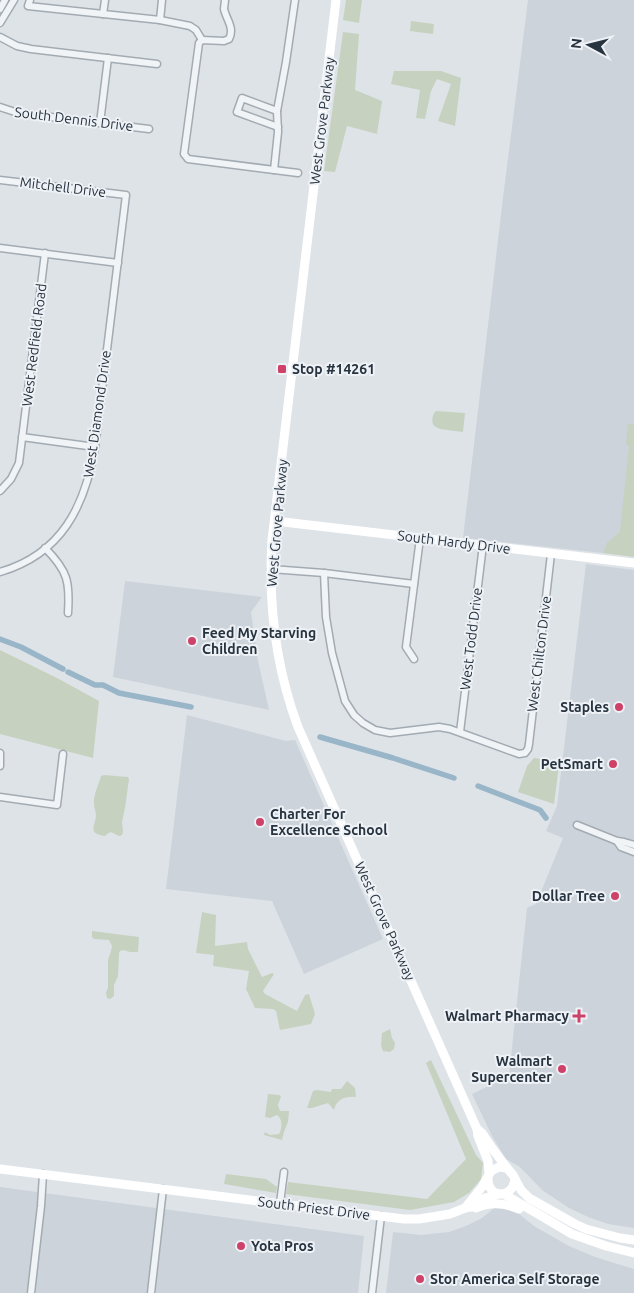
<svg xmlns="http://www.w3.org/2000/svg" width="634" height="1293" viewBox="0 0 634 1293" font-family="Ubuntu,sans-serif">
  <rect width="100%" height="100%" fill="#dee3e8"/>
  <g fill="#ccd3da">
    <polygon points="528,0 634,0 634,555 603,553 463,538 502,206"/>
    <polygon points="586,564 634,570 634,1228 608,1224 588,1217 569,1208 542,1190 520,1167 506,1159 492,1136 472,1094 509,1076 527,908 536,904 563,838 546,831 557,806"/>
    <polygon points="125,581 262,597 251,612 258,661 269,710 113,677"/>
    <polygon points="187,715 286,741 295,740 383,939 304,974 272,901 166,889"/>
    <polygon points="0,1187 364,1236 358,1293 0,1293"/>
    <polygon points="503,1201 534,1226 569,1246 595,1257 634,1269 634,1293 386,1293 393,1232 421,1235 449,1232 466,1226 482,1218"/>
  </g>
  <g fill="#c6d2bf">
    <polygon points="346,0 362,0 359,23 343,20"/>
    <polygon points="411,21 434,24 433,34 410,31"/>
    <polygon points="343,32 359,34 355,90 382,101 377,134 347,126 335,172 324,171"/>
    <polygon points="394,71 441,71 461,78 455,126 438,121 451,84 437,79 431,91 425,119 416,118 420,90 391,84"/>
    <path d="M436 411 465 413 463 432 440 429 434 426C431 421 432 415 436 411Z"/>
    <polygon points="628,424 634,424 634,557 603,553 607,543 620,532 629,446 626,444"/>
    <polygon points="0,650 59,679 99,701 93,758 0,734"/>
    <polygon points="534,758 555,761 559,765 554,804 518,792 527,766"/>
    <path d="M104 775 128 777 129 779 125 808 122 822 123 832 122 835 119 836 111 832 107 834 105 836C87 833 95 827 96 816 96 811 94 808 94 804 93 795 99 784 101 776Z"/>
    <polygon points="202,912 216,915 215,946 247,942 248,949 262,977 272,973 274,974 263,991 265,994 297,1011 305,995 309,994 315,1014 311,1024 280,1030 276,1011 273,1009 255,1008 246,989 249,971 213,966 214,955 196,953"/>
    <polygon points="92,931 139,937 138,952 130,952 123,950 120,951 119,953 118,976 114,985 114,996 110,999 107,998 106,993 108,987 108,960 111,951 112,946 109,940 94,939 92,937"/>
    <polygon points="390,1029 392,1038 395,1043 394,1049 390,1052 383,1051 381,1046 382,1033"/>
    <polygon points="431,1060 476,1155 483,1163 481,1179 469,1193 454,1202 410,1210 286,1194 288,1182 427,1199 466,1159 426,1063"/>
    <path d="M347 1081 355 1088 356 1097C345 1096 337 1099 334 1110L328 1103 312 1108H307L313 1091 317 1090 331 1092 332 1089H341Z"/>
    <path d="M268 1094 279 1095 281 1096 278 1105 280 1111H289L288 1122 284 1132 282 1140 264 1135 265 1132 270 1135 279 1134C282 1129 283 1119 277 1115L270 1118 265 1117Z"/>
    <polygon points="226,1174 266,1179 277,1187 276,1193 224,1184"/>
  </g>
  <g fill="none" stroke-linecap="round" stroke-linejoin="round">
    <g stroke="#99b6c8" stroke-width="5.5">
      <polyline points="0,639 21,647 63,669"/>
      <polyline points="68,672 95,685 103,685 119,693 191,707"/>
      <polyline points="320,737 393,758 454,778"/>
      <polyline points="478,786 540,810 546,818"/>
    </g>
    <g stroke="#a3abb2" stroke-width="9">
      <g id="street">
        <polyline points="30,0 28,6 160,20 190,26 196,30 202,40"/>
        <path d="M225 0C225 1 224 8 224 9 226 19 235 28 229 39L224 41 202 40 199 43 184 154 188 159 298 173"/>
        <polyline points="0,9 5,0"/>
        <polyline points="103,14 105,0"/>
        <polyline points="160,20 162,0"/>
        <polyline points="0,23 14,0"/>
        <polyline points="0,37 17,46 31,49 157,64"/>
        <polyline points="0,107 18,113 149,129"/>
        <polyline points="277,111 242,98 237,112 278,127"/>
        <polyline points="100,123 108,58"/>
        <polyline points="274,170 278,132 277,111 286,62 295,0"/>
        <path d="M0 180 126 195 95 447C85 506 62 554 0 572"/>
        <polyline points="0,248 118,263"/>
        <polyline points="22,437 95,447"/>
        <polyline points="0,491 11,479 19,463 45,253"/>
        <path d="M45 548C68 571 70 582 68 613"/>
        <polyline points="271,569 324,573 414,584"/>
        <polyline points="324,573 326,617 332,653 345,701 354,715 363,723 375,730 390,733 439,727 450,729 519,754 525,753 528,749 529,744 551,554"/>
        <polyline points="414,659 406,647 420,538"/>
        <polyline points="460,732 483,545"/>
        <polyline points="0,753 0,766"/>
        <polyline points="0,797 57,805 63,754"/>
        <polyline points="577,825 617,841 624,842 634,845"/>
        <polyline points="617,841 621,847 634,852"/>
        <polyline points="280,1203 284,1172"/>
        <polyline points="31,1293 41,1206 43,1174"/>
        <polyline points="151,1293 163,1189"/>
        <polyline points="372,1293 381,1216"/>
      </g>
    </g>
    <use href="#street" stroke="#f1f4f6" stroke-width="6"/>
    <g stroke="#fff" stroke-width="9">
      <path d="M336 0 272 540C268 605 275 665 298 727L477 1129 478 1136 488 1161 489 1174"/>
      <polyline points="275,521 634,563"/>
      <polyline points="477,1129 482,1133 492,1148 507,1168 513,1175 521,1190 529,1198 575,1224 586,1229 620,1238 634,1240"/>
      <polyline points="0,1169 404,1219 419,1219 450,1214 465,1208 471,1207 485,1198 499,1194"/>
      <path d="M488 1179C488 1199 513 1199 515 1179"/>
      <polyline points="504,1194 572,1234 606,1246 634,1253"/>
      <polyline points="465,1208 482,1187 491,1171 499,1167 507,1168"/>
      <path d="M476 1208C491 1201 505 1203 519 1209"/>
    </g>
  </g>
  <g fill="#ce4269" stroke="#eef2f6" stroke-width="2">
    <rect x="277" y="364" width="10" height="10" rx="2.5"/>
    <circle cx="192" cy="641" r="5"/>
    <circle cx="619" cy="707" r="5"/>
    <circle cx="613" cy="764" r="5"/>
    <circle cx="260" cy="822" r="5"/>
    <circle cx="615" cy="896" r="5"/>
    <path d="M576.5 1008.5h5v5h5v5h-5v5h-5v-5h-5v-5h5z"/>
    <circle cx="562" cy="1069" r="5"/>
    <circle cx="241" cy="1246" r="5"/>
    <circle cx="420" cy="1279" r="5"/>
  </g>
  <g text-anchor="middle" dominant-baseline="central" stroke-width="4" stroke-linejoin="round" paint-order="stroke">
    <g font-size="14" fill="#27333f" stroke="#eef2f6">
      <text transform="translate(74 119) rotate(7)">South Dennis Drive</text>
      <text transform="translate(322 121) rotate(-83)">West Grove Parkway</text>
      <text transform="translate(63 187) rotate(7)">Mitchell Drive</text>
      <text transform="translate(34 345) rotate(-83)">West Redfield Road</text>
      <text transform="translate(97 414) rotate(-82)">West Diamond Drive</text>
      <text transform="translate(277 523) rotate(-85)">West Grove Parkway</text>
      <text transform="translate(454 542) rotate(7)">South Hardy Drive</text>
      <text transform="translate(471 639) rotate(-83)">West Todd Drive</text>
      <text transform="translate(539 654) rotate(-83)">West Chilton Drive</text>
      <text transform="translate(385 921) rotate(66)">West Grove Parkway</text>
      <text transform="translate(314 1208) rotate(7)">South Priest Drive</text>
    </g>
    <g font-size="14" font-weight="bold" fill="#27333f" stroke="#eef2f6" text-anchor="start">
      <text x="292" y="369">Stop #14261</text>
      <text x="202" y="633">Feed My Starving<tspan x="202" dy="16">Children</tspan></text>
      <text x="609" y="707" text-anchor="end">Staples</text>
      <text x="603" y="764" text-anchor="end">PetSmart</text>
      <text x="270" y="814">Charter For<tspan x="270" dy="16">Excellence School</tspan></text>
      <text x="605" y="896" text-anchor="end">Dollar Tree</text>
      <text x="569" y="1016" text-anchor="end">Walmart Pharmacy</text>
      <text x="552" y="1061" text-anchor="end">Walmart<tspan x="552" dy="16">Supercenter</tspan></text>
      <text x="251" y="1246">Yota Pros</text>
      <text x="430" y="1279">Stor America Self Storage</text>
    </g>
  </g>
  <g transform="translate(589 45) rotate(277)" stroke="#eef2f6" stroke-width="4" paint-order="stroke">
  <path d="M0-4L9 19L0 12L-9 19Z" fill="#27333f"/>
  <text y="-8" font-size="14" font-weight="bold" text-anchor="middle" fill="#27333f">N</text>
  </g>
</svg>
